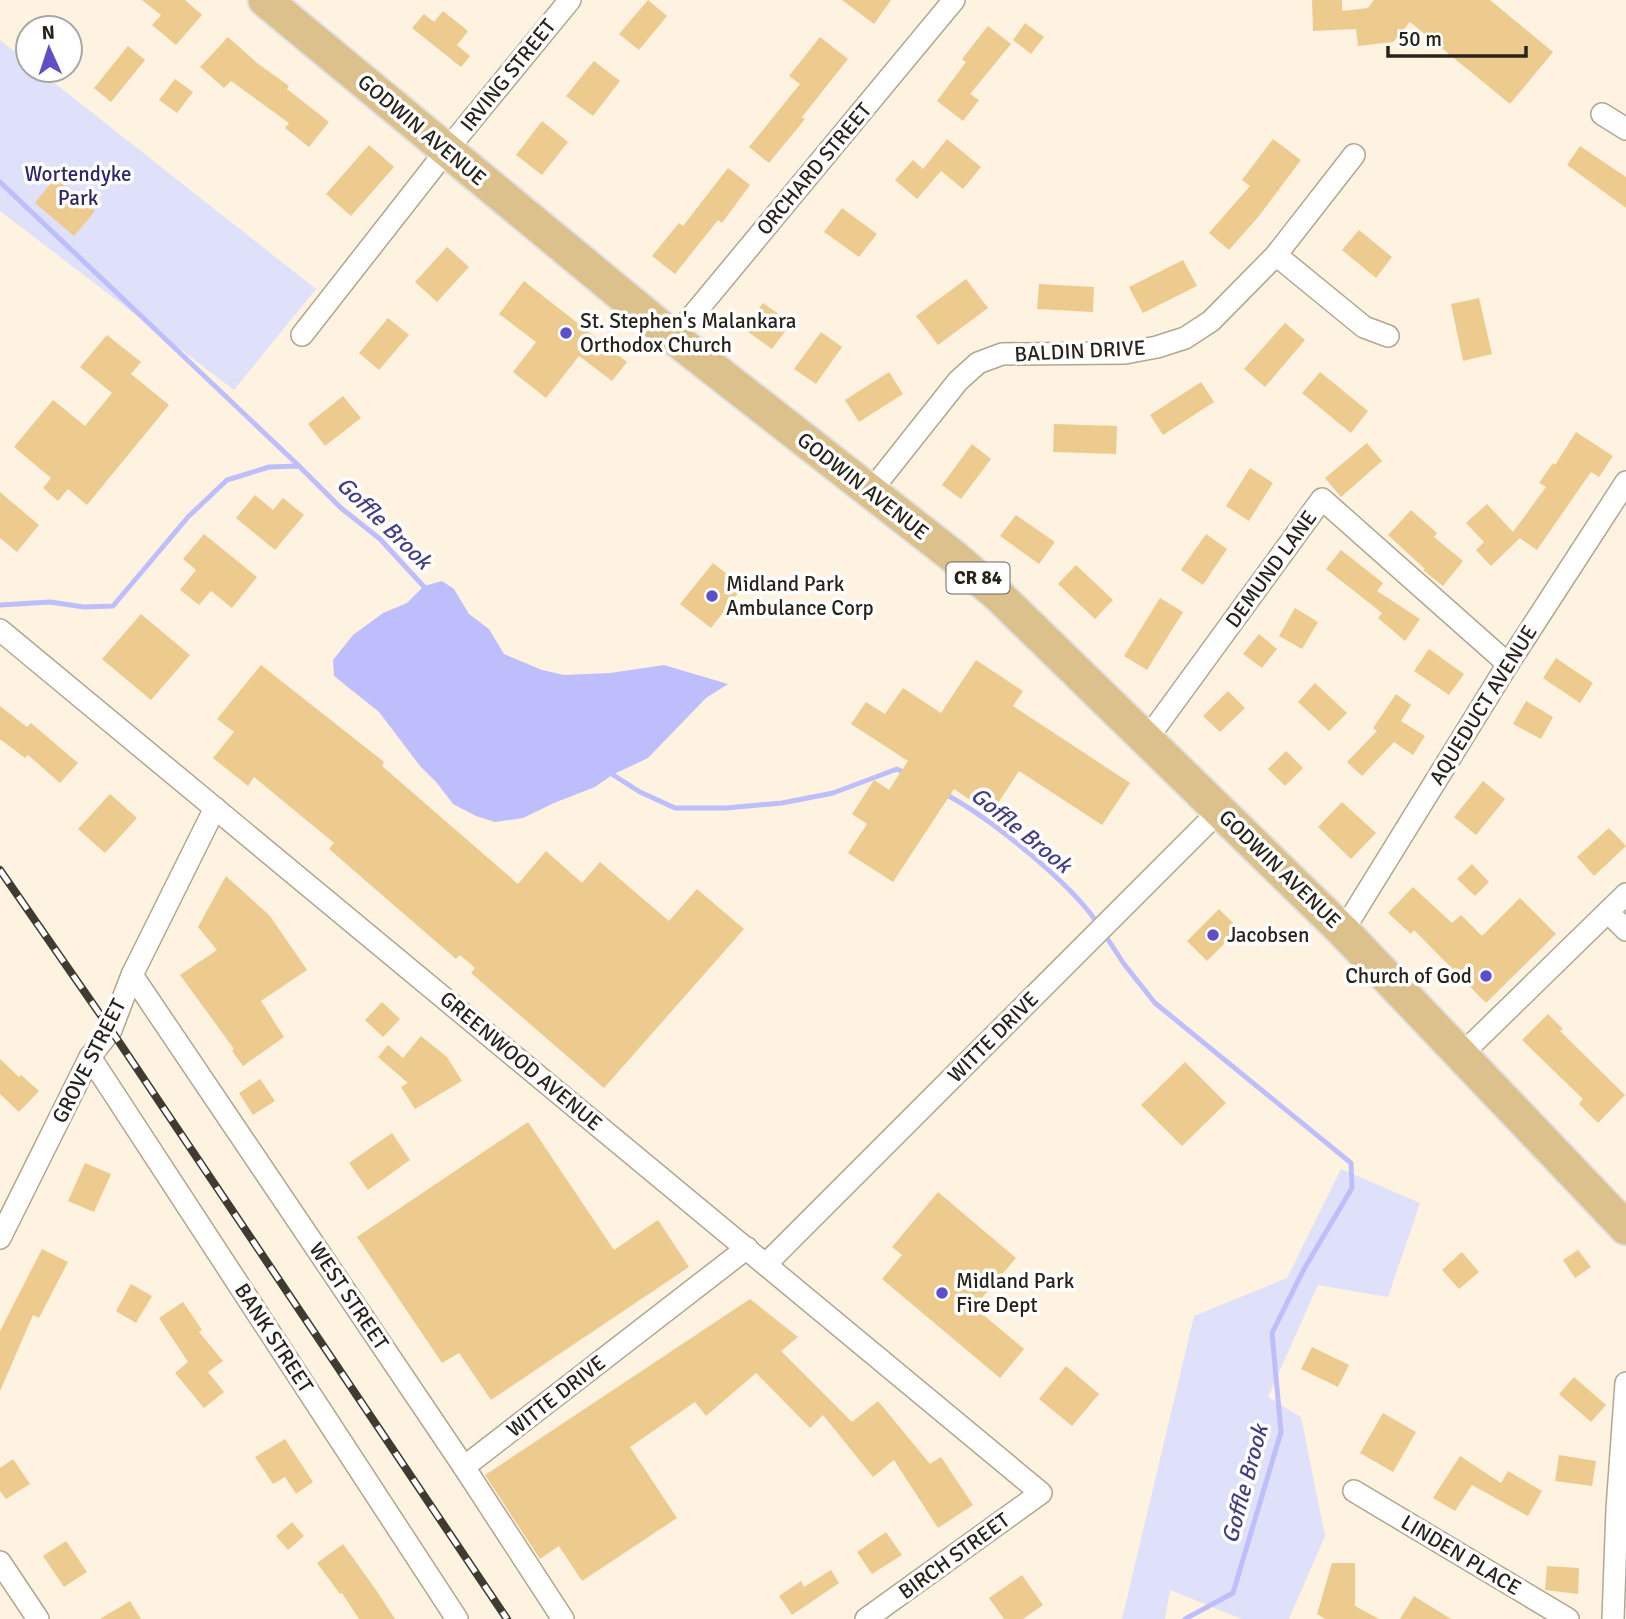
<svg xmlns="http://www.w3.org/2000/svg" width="1626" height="1619" viewBox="0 0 1626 1619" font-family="Signika,sans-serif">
  <rect width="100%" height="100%" fill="#fef3e0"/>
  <g fill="#dfe0f9">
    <polygon points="0,40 28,62 28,70 38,70 316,289 234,390 0,211"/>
    <polygon points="1341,1169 1420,1203 1388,1297 1318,1285 1268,1397 1301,1417 1325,1536 1289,1619 1242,1619 1170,1590 1165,1619 1122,1619 1194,1316 1287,1278"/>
  </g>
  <polygon fill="#bebefc" points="442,581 454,589 469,614 489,629 504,654 542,670 564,675 610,673 664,665 728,684 706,698 648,758 612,775 595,787 554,803 523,818 495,822 476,816 453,804 437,783 420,766 379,712 334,676 333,660 353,635 383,613 407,603 424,586"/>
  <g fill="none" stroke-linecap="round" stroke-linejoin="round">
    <g stroke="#bebefc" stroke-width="5">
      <polyline points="0,182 299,466"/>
      <polyline points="0,605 50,602 84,607 113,606 188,517 227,480 269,467 299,466 341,508 380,539 427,590"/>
      <polyline points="607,771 640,792 675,808 726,808 782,803 833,793 897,769 907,774"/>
      <path d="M943 793C988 816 1070 882 1098 924"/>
      <polyline points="1103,932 1124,964 1155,1003 1351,1163 1352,1188 1304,1269 1272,1333 1281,1432 1233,1593 1185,1619"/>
    </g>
  </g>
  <g fill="#edcb8e">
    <polygon points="142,0 185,0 202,15 176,45 152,25 161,15"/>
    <polygon points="648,0 667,16 639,50 619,34"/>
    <polygon points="842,0 891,0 874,24"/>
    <polygon points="1312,0 1342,0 1342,11 1368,8 1374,0 1490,0 1553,52 1510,104 1410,22 1393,42 1358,46 1356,29 1313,31"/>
    <polygon points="443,11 468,31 457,45 470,56 461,67 412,28 424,14 434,22"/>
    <polygon points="1025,23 1044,37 1031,54 1013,40"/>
    <polygon points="988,26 1011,44 970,94 979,100 963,121 937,101 966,62 962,59"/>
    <polygon points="228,37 257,63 289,86 287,89 329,122 309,147 285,128 289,123 231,81 224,88 200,67"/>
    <polygon points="820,37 848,59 802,117 805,119 769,163 749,147 800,84 789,76"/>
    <polygon points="128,46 145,60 111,102 94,88"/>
    <polygon points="594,61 620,81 593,116 566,96"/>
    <polygon points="175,79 193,92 177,113 159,100"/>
    <polygon points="542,121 568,142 542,175 516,155"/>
    <polygon points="947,139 981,167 963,189 941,171 917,199 895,180 913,160 923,169"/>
    <polygon points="1273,139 1301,160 1259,216 1229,250 1209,233 1250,186 1242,180"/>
    <polygon points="369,145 394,167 351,216 326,194"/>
    <polygon points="1580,146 1626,177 1626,208 1567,165"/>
    <polygon points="728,168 750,185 722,223 718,220 675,274 652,256 679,223 683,226"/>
    <polygon points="55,178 95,211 74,236 35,203"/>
    <polygon points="842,208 877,234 859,257 824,232"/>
    <polygon points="1359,230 1392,257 1376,278 1342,250"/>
    <polygon points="447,247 469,267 437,302 415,282"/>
    <polygon points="1183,260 1197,286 1143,313 1129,287"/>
    <polygon points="966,279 988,308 938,345 916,316"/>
    <polygon points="524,281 627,362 612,381 579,356 546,398 513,372 536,342 499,314"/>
    <polygon points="1039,284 1094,287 1093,312 1037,309"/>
    <polygon points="1479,298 1492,354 1463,361 1451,304"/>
    <polygon points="763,303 791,323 772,349 744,329"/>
    <polygon points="388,318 409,335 379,370 359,353"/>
    <polygon points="1285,323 1305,340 1265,387 1244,369"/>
    <polygon points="821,332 842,347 816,384 794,369"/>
    <polygon points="107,335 141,362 131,374 169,405 87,505 68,489 58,501 43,488 51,478 14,447 53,400 85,426 112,393 80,367"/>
    <polygon points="889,372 903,394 859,422 845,400"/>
    <polygon points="1320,372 1368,411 1351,433 1302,393"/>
    <polygon points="1201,382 1214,402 1163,435 1150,415"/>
    <polygon points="343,396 361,418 325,446 308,424"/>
    <polygon points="1054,424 1117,426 1116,454 1053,452"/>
    <polygon points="1576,432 1613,456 1599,477 1591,472 1537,550 1517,536 1520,538 1491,566 1476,550 1484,542 1466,523 1487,504 1513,532 1546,487 1539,483 1553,463 1555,465"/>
    <polygon points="1367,443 1382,461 1341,497 1325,478"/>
    <polygon points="972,444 991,459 961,499 942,485"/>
    <polygon points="1250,468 1273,483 1249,521 1226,506"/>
    <polygon points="0,492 39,525 17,552 0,538"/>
    <polygon points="255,495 273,510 283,498 304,515 275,550 236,518"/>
    <polygon points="1411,510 1437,533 1434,537 1463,561 1443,586 1423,570 1425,569 1388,535"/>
    <polygon points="1016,515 1055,542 1039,564 1000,536"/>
    <polygon points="204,534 257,577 232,608 211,591 199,605 180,590 196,570 183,559"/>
    <polygon points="1206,534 1227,549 1203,585 1181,570"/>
    <polygon points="1341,550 1383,583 1377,591 1420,619 1405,641 1378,618 1382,613 1326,569"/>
    <polygon points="713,563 743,587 711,628 680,604"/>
    <polygon points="1076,565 1113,600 1095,619 1058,584"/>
    <polygon points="1160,598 1183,612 1147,670 1124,656"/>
    <polygon points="1295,608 1318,622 1302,649 1279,636"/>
    <polygon points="141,614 190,655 151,700 102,659"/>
    <polygon points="1259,634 1277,649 1262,668 1243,654"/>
    <polygon points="1429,649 1464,674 1449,695 1414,671"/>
    <polygon points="1556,658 1593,683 1580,703 1543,678"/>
    <polygon points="976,660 1023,691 1013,706 1130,783 1102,825 1019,771 991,814 954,789 893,882 848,853 867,824 852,814 874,780 889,790 908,761 851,724 866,702 885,714 903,688 941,713"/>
    <polygon points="261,665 384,762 382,766 518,884 546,851 582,883 600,862 669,921 697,889 744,929 604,1088 471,973 475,968 460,955 456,959 329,849 334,843 254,777 248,786 213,758 234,732 217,719"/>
    <polygon points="1315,683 1347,713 1329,731 1298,702"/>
    <polygon points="1228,691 1245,708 1220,732 1203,716"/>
    <polygon points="1396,694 1411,705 1401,721 1425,736 1413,755 1394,742 1362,776 1347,762 1377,731 1373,728"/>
    <polygon points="1526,701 1553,717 1541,739 1513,724"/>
    <polygon points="0,706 27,727 31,723 78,763 60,783 28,755 25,758 0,739"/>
    <polygon points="1286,751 1303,768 1285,786 1268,769"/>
    <polygon points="1483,781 1505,799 1476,835 1454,817"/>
    <polygon points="110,794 137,818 105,853 78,829"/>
    <polygon points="1342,802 1376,833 1351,859 1318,827"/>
    <polygon points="1609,828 1626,846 1594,876 1577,857"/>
    <polygon points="1472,864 1489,882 1475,896 1457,879"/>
    <polygon points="226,876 270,916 307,970 261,1001 284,1037 243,1066 232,1051 234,1049 180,975 217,950 198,927"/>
    <polygon points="1413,887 1452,923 1461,915 1482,936 1520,898 1556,934 1486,1003 1414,930 1411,934 1388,913"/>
    <polygon points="1219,909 1239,929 1207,961 1187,941"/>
    <polygon points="382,1002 400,1019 383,1037 365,1020"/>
    <polygon points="1548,1014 1563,1029 1560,1031 1625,1095 1598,1123 1579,1104 1583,1099 1522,1040"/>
    <polygon points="421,1036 447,1057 462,1081 415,1109 401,1087 408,1083 378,1057 388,1045 403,1058"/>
    <polygon points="0,1059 19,1077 21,1075 39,1091 19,1112 0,1094"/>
    <polygon points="1185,1062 1226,1103 1182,1146 1141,1105"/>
    <polygon points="260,1079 275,1101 253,1115 239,1093"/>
    <polygon points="528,1122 614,1250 658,1220 689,1267 491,1400 459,1353 442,1363 357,1237"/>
    <polygon points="392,1133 410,1160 368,1190 349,1163"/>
    <polygon points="85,1163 111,1174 94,1212 68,1201"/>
    <polygon points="938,1192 1016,1258 974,1307 1024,1349 1000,1378 882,1279 902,1255 892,1247"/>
    <polygon points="42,1249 68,1262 39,1318 33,1315 0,1391 0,1331"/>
    <polygon points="1578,1250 1591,1267 1575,1278 1563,1260"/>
    <polygon points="1462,1252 1479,1272 1459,1289 1442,1270"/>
    <polygon points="131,1284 152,1296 136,1323 116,1311"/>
    <polygon points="750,1299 798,1337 781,1351 852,1422 878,1401 930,1464 941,1457 973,1505 938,1528 894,1460 873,1477 823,1415 810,1428 756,1373 706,1416 695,1402 630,1447 677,1518 582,1581 559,1546 540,1559 485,1475"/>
    <polygon points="183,1302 202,1330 199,1332 223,1361 208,1372 224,1392 204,1408 175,1373 188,1362 159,1318"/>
    <polygon points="1312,1347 1349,1365 1338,1387 1301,1369"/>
    <polygon points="1066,1366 1099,1394 1072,1426 1039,1399"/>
    <polygon points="1574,1377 1606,1405 1591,1422 1559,1394"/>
    <polygon points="1383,1413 1416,1432 1393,1472 1360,1453"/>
    <polygon points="285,1439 313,1482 296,1494 285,1477 273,1484 255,1457"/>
    <polygon points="1559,1455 1596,1461 1592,1486 1555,1481"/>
    <polygon points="1460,1456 1501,1483 1508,1471 1542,1491 1528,1516 1472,1485 1455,1511 1433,1498"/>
    <polygon points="13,1459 30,1484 6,1499 0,1491 0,1468"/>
    <polygon points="292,1522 304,1536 288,1550 276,1536"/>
    <polygon points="886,1532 902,1555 872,1574 857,1552"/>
    <polygon points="66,1541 87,1572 64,1587 43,1556"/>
    <polygon points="343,1544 374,1587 395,1619 359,1619 342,1593 340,1594 317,1563"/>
    <polygon points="1332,1563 1355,1563 1355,1606 1379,1619 1325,1619 1317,1614"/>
    <polygon points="1547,1566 1579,1568 1578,1594 1545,1590"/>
    <polygon points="831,1570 839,1583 792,1615 779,1596 801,1581 804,1587"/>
    <polygon points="1022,1575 1043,1605 1023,1619 1004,1619 989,1598"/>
    <polygon points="1414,1596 1451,1619 1400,1619"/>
    <polygon points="130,1601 141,1619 100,1619"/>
  </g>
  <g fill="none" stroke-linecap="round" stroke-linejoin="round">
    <g stroke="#b3a68f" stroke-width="24">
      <g id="minor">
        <polyline points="1602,114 1626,129"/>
        <polyline points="1276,255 1364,327 1388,336"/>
        <polyline points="302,335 446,151 570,0"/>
        <polyline points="674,338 954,0"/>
        <polyline points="870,492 958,381 978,363 1002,354 1125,353 1157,347 1185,338 1211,321 1276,255 1354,155"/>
        <polyline points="0,630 1041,1493 866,1619"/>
        <polyline points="1147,739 1322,499 1508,664"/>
        <polyline points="1608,912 1626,930"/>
        <polyline points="1343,931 1508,664 1626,482"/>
        <polyline points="132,975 464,1467 563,1619"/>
        <polyline points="1461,1055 1626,894"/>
        <polyline points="90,1057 457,1619"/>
        <polyline points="0,1238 90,1057 111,1030 132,975 215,808"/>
        <polyline points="766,1264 1220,810"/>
        <polyline points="464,1467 747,1248"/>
        <polyline points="1354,1491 1568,1619"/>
        <polyline points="0,1562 38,1619"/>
        <polyline points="1613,1619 1617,1509 1626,1383"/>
      </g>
    </g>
    <g stroke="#e1e0df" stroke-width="37">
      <polyline id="primary" points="265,0 674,338 953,556 999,596 1343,931 1626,1228"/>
    </g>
    <use href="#minor" stroke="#fff" stroke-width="21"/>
    <use href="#primary" stroke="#dcc18c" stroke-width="33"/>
    <g stroke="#403a30" stroke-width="8">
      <polyline id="rail" points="0,870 111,1030 507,1619"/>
    </g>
    <use href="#rail" stroke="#fff" stroke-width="5" stroke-dasharray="16" stroke-linecap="butt"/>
  </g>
  <g fill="#5e4fc7" stroke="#fff" stroke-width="2.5">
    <circle cx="566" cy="333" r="7"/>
    <circle cx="712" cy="596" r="7"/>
    <circle cx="1213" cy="935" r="7"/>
    <circle cx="1486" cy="976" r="7"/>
    <circle cx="942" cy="1293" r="7"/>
  </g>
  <g text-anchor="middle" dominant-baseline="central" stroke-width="7" stroke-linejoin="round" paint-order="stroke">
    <rect fill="#fff" stroke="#69665f" stroke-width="2" x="946.5" y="562.5" width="63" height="31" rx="5"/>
    <g font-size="19" font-weight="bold" fill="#29241b">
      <text x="978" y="578">CR 84</text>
    </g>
    <g font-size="21" fill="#29241b" stroke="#fff">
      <text transform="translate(508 75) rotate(-51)">IRVING STREET</text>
      <text transform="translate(422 130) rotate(40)">GODWIN AVENUE</text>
      <text transform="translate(814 169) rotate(-50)">ORCHARD STREET</text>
      <text transform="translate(1080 351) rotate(-3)">BALDIN DRIVE</text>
      <text transform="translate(863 486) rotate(38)">GODWIN AVENUE</text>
      <text transform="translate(1271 569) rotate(-54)">DEMUND LANE</text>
      <text transform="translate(1483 705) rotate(-58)">AQUEDUCT AVENUE</text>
      <text transform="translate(1280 869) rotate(44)">GODWIN AVENUE</text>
      <text transform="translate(993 1037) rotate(-45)">WITTE DRIVE</text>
      <text transform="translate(89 1061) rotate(-63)">GROVE STREET</text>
      <text transform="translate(521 1061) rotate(40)">GREENWOOD AVENUE</text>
      <text transform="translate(349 1296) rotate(56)">WEST STREET</text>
      <text transform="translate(274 1338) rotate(57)">BANK STREET</text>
      <text transform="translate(556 1396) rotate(-38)">WITTE DRIVE</text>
      <text transform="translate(1461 1555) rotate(31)">LINDEN PLACE</text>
      <text transform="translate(954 1556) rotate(-36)">BIRCH STREET</text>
    </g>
    <g font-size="21" fill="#2e256a" stroke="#fff">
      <text x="78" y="174">Wortendyke<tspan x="78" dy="24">Park</tspan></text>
    </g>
    <g font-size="21" fill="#29241b" stroke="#fff" text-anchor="start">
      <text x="580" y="321">St. Stephen's Malankara<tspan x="580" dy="24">Orthodox Church</tspan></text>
      <text x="726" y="584">Midland Park<tspan x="726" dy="24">Ambulance Corp</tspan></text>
      <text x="1227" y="935">Jacobsen</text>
      <text x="1472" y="976" text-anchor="end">Church of God</text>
      <text x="956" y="1281">Midland Park<tspan x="956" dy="24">Fire Dept</tspan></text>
    </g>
    <g font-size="23" font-style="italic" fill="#443e86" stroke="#fff">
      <text transform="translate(384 523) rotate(44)">Goffle Brook</text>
      <text transform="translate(1021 830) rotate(39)">Goffle Brook</text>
      <text transform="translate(1245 1484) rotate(-75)">Goffle Brook</text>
    </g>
  </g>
  <g transform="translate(49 49) rotate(357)"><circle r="33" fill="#ffffff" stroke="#a9a7a4" stroke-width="2"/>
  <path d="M0-5L12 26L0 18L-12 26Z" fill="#5e4fc7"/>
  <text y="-10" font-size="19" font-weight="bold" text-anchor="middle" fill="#29241b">N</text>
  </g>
  <path d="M1388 46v10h138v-10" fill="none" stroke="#29241b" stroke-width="3.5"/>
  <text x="1398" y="46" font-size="21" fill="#29241b" stroke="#ffffff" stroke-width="5" paint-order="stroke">50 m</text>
</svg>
